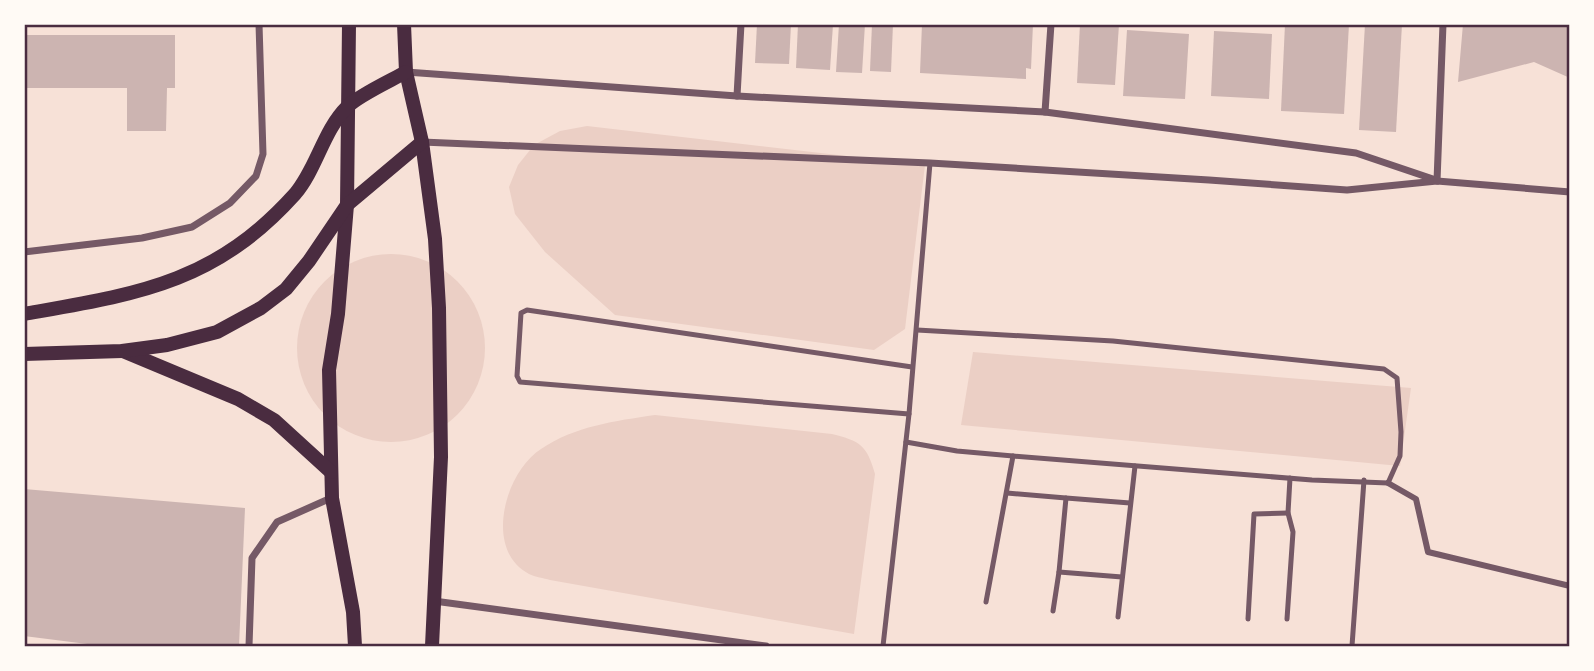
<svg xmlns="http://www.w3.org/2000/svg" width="1594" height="671" viewBox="0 0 1594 671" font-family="'PT Sans',sans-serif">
  <rect width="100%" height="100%" fill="#f7e1d7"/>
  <g fill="#ebcfc5">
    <polygon points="587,126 925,165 905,329 874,350 615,315 545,252 515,214 509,187 518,165 534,145 560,131"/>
    <circle cx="391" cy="348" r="94"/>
    <polygon points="973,352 1411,388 1400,466 961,425"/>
    <path d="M655 415 832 434C860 441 867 445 875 474L854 634 550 580C544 578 535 577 529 574 483 550 505 472 541 449 575 426 615 421 655 415Z"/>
  </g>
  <g fill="#ccb4b1">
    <polygon points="757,24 791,24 789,64 755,63"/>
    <polygon points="798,24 833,24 830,70 796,68"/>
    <polygon points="839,24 865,24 862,73 836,72"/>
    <polygon points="872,24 893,24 891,72 870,71"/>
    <polygon points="922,24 1033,24 1031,69 1026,68 1026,79 920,73"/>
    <polygon points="1080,24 1119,24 1115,85 1077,83"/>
    <polygon points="1285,24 1349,24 1344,114 1281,111"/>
    <polygon points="1365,24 1402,24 1396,132 1359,130"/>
    <polygon points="1463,24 1570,24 1570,78 1534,62 1458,82"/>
    <polygon points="1127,30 1189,34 1185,99 1123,96"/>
    <polygon points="1214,31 1272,34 1269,99 1211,96"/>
    <polygon points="24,35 175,35 175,88 167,88 166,131 127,131 127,88 24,88"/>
    <polygon points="24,489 245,508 239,646 103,646 24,636"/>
  </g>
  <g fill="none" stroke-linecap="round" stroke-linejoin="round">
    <g stroke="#755966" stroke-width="5">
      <polyline points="909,414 520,382 517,376 521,313 527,310 912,367"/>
      <polyline points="906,442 957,451 1013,456 1312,480 1388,483 1400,456 1401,432 1397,378 1384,369 1113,341 917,330"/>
      <polyline points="1007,493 1066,498"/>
      <polyline points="1122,577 1059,572 1066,498 1130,503"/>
      <polyline points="986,602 1013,456"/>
      <polyline points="1053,611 1059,572"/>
      <polyline points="1118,617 1135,466"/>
      <polyline points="1248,619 1254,514 1288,513"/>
      <polyline points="1287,619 1293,532 1288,513 1290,478"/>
      <polyline points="883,646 909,414 930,163"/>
      <polyline points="1352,646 1364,480"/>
    </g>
    <polyline stroke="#755966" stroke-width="6" points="1388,483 1416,499 1428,552 1570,586"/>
    <g stroke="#755966" stroke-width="7">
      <polyline points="406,72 737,96 1045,112 1356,153 1433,179"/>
      <polyline points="737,96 741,24"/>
      <polyline points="1045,112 1051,24"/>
      <polyline points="422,142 930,163 1209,180 1347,190 1437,181 1570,192"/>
      <polyline points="1437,181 1443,24"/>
      <polyline points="24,252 142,238 192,227 230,203 256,176 263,154 259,24"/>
      <polyline points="434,601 766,646"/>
      <polyline points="249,646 252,558 277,522 331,498"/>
    </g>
    <g stroke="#4a2c40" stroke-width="14">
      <polyline points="349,24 347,205 338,314 329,370 332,498 353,612 355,646"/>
      <polyline points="404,24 406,72 422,142 435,239 439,308 441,457 432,646"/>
      <path d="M24 314C137 294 214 284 295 194 317 168 323 131 347 107 359 95 390 81 406 72"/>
      <polyline points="123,351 238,399 274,420 331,472"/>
      <polyline points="24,354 122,351 167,345 217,332 261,308 286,289 309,261 347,205 422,142"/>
    </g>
  </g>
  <rect width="1594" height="671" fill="none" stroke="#fffaf5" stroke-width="52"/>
  <rect x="26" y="26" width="1542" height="619" fill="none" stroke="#4a2c40" stroke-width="2.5"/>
</svg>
